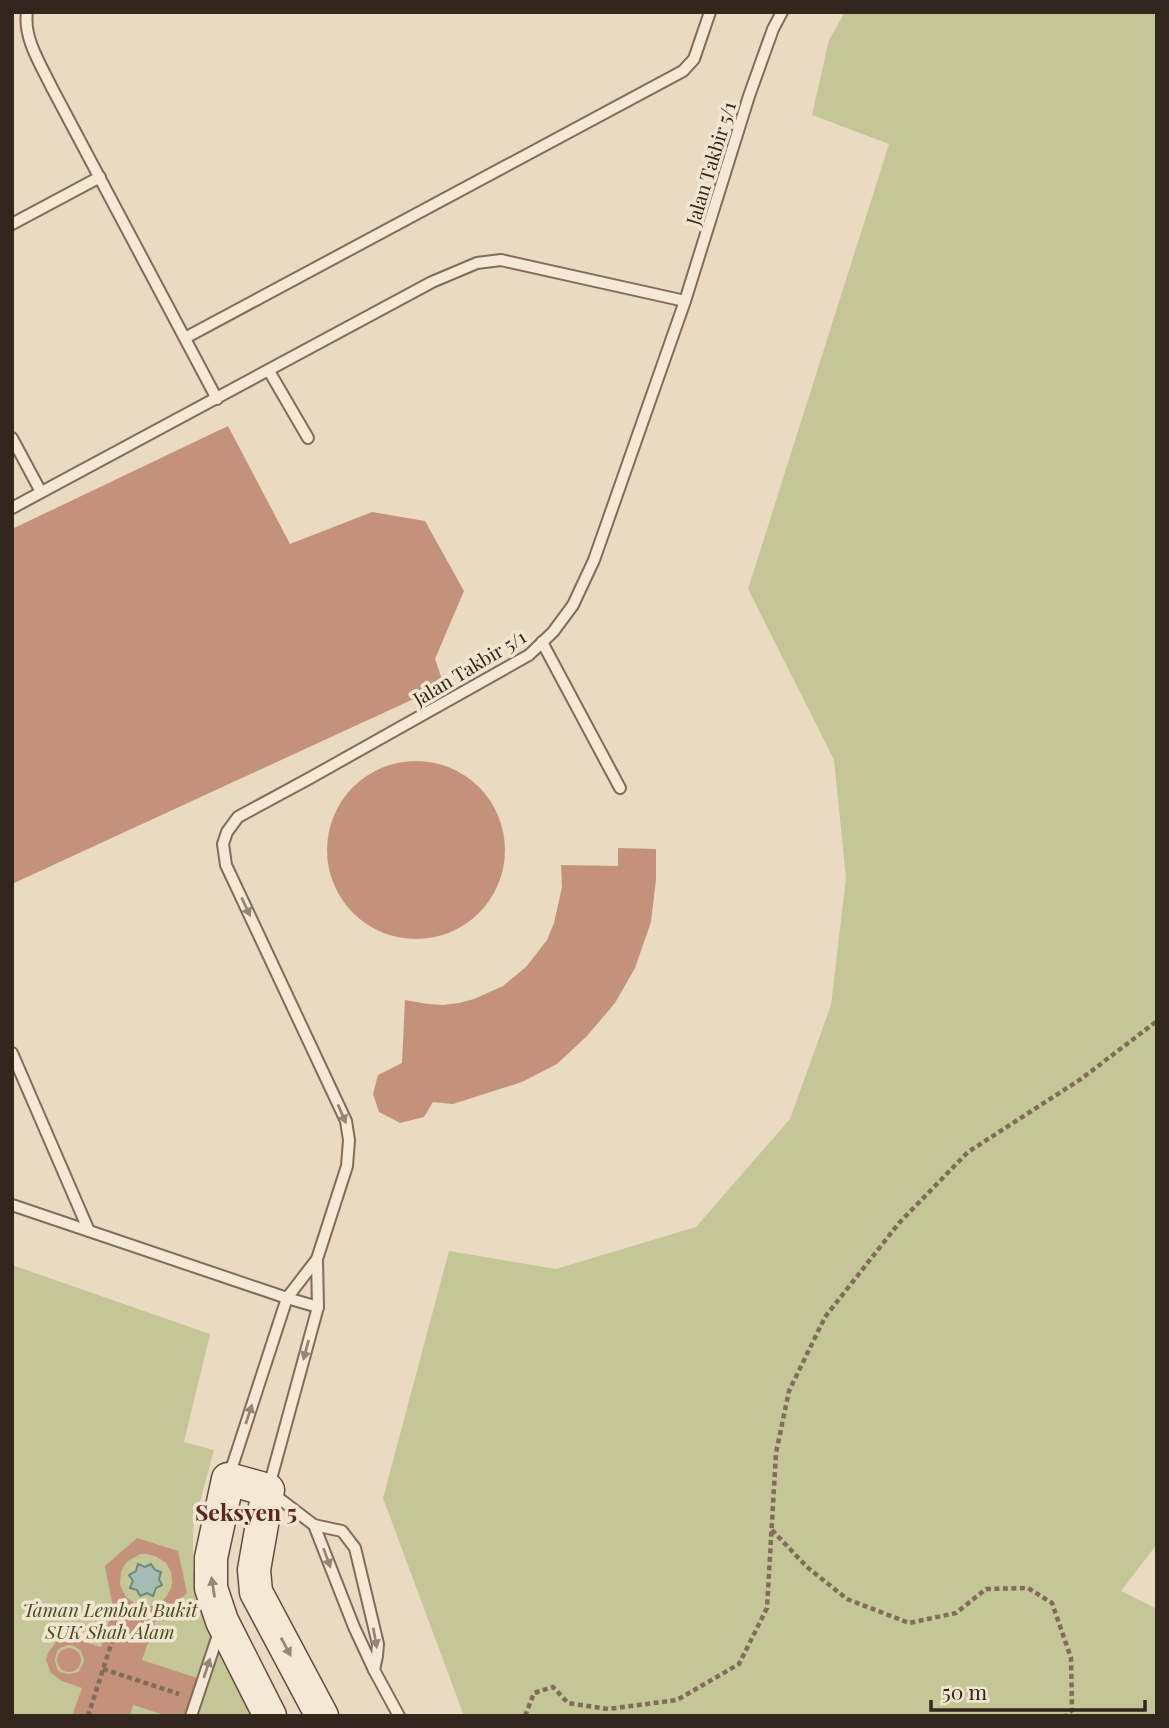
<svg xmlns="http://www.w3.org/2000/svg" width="1169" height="1728" viewBox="0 0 1169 1728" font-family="'Playfair Display',serif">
  <rect width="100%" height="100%" fill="#e9dac1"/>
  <g fill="#c5c697">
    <polygon points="845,12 1157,12 1157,1544 1121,1591 1157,1609 1157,1716 464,1716 383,1498 449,1251 556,1269 696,1227 790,1119 831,1005 846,878 834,760 748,589 889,144 812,115 829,40"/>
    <polygon points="12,1265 210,1334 184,1442 214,1450 193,1528 193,1569 255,1716 12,1716"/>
  </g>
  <polygon fill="#a4bcb3" stroke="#6c897f" stroke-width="2" points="138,1564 145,1567 151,1564 155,1570 161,1572 159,1579 162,1585 156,1588 153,1596 147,1593 140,1596 137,1590 130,1588 133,1581 129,1575 136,1571"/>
  <g fill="#c4927b" fill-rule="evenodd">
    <polygon points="228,426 290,544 372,512 425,521 464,591 435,659 444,685 12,884 12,529"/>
    <circle cx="416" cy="850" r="89"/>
    <polygon points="618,848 656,849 656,879 651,922 635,968 615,1003 587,1036 557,1064 522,1082 453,1104 433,1102 424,1117 400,1123 379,1112 373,1094 378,1075 402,1063 405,1000 428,1004 443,1005 459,1003 474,999 503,986 526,967 547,940 554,923 562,887 561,865 618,866"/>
    <path d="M137 1538 178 1551 187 1593 155 1622 142 1660 203 1680 191 1716H167L133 1705 130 1716H72L82 1688 62 1681 51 1673 46 1660 48 1653 56 1642 69 1637 101 1647 113 1608 105 1566ZM140 1554H147L157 1557 166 1563 171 1572 172 1582 171 1588 166 1597 161 1602 151 1606 134 1603 126 1597 120 1585 121 1572 124 1566 128 1561ZM69 1645 74 1646 81 1651 84 1660 83 1664 78 1672 69 1674 60 1672 57 1669 55 1660 57 1651 60 1648Z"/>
    <circle cx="69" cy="1660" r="12"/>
  </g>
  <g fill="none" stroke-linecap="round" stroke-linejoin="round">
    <g stroke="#816c5b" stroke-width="14">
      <g id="lane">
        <path d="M27 12C23 38 41 65 52 88L217 399"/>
        <polyline points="12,224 100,177"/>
        <polyline points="185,338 683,71 694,59 710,12"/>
        <polyline points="269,371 308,438"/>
        <polyline points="12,438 41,492"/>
        <polyline points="12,508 432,282 477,263 501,260 685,301"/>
        <polyline points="542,642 620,788"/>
        <polyline points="12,1053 89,1231"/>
        <polyline points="12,1205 287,1298 318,1307"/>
        <polyline points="229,1476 287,1298 317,1259"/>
        <polyline points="314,1525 342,1531 355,1548 378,1644 377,1656 374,1670"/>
        <polyline points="191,1716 220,1629"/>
        <polyline points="399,1716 374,1670 354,1627 314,1525 268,1490 318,1307 317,1259 347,1166 349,1140 346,1121 226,865 223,844 227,832 238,817 310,778 529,655 553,632 573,605 594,560 685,301 749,96 773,29 782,12"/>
      </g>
    </g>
    <g stroke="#634d3e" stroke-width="35">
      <polyline id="secondary" points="270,1716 222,1621 211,1588 211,1558 228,1479 268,1490 254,1570 256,1592 322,1716"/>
    </g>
    <g stroke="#816c5b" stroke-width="4.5" stroke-dasharray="5 3.5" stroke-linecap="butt">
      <polyline points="772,1530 807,1567 847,1599 909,1623 956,1613 986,1589 1028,1588 1052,1603 1071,1658 1072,1710 1066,1716"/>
      <polyline points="103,1669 179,1694"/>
      <polyline points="88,1716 118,1623"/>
      <polyline points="525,1716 534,1693 553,1687 568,1703 608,1709 677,1700 739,1664 767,1608 776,1453 789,1391 825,1317 899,1223 968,1152 1081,1079 1157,1021"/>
    </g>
    <use href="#lane" stroke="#f5e8d4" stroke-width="10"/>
    <use href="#secondary" stroke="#f5e8d4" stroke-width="32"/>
  </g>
  <defs><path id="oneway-solid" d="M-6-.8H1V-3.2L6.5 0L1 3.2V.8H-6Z" transform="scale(1.75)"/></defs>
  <g fill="#948778">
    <use href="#oneway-solid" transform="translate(246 907) rotate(65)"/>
    <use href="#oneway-solid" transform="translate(342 1114) rotate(67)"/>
    <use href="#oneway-solid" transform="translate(306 1350) rotate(105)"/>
    <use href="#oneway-solid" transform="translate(249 1414) rotate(-72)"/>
    <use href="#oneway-solid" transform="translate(327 1558) rotate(70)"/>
    <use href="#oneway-solid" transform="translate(213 1587) rotate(-99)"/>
    <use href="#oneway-solid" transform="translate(375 1638) rotate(80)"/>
    <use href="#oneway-solid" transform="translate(286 1647) rotate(62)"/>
    <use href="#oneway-solid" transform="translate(207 1668) rotate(-72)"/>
  </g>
  <g text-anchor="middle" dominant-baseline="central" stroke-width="7" stroke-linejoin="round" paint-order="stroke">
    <g font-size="19" fill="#32261d" stroke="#f1e5d0">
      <text transform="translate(710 163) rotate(-73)">Jalan Takbir 5/1</text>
      <text transform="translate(469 667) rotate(-31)">Jalan Takbir 5/1</text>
    </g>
    <g font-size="19" font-style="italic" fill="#474d26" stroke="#f1e5d0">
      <text x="110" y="1609">Taman Lembah Bukit<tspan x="110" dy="22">SUK Shah Alam</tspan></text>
    </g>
    <g font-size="23" font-weight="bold" fill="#5b2821" stroke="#f1e5d0">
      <text x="246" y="1511">Seksyen 5</text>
    </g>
  </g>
  <rect width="1169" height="1728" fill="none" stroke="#32261d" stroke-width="28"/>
  <path d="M931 1700v10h214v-10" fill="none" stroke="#32261d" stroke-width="3.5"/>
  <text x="942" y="1700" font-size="21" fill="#32261d" stroke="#f1e5d0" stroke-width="5" paint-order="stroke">50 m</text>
</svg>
